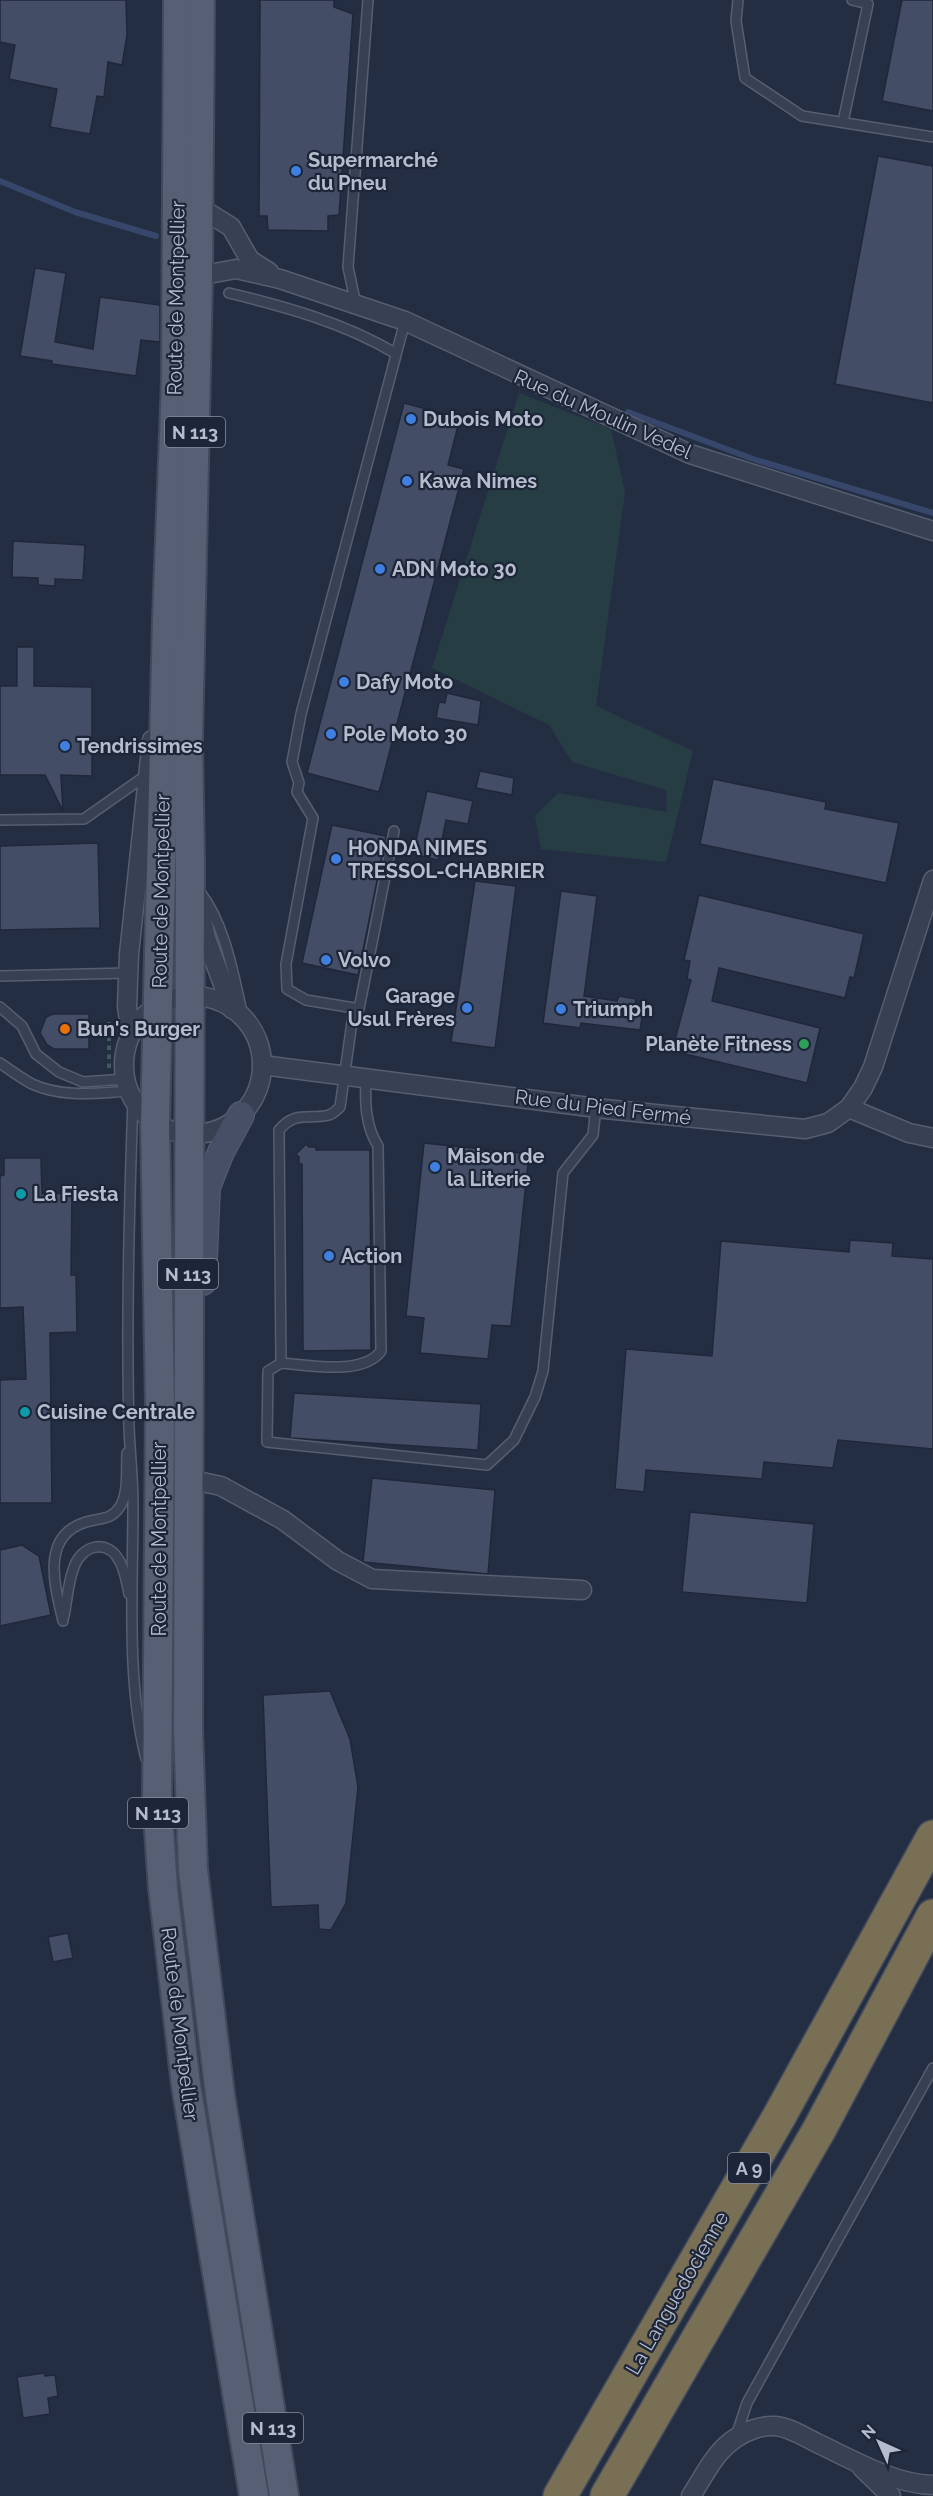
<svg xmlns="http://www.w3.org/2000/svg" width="933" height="2496" viewBox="0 0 933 2496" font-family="Raleway,sans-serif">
  <rect width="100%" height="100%" fill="#242e43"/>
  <polygon fill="#263d44" points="519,393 611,429 625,492 596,706 693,751 666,862 541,849 535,816 558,793 667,812 666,790 572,762 549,725 432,668"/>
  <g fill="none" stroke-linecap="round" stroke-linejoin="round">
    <g stroke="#37476b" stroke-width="6">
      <polyline points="0,181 75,212 156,236"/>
      <polyline points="628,412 753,459 933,513"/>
    </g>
  </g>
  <g fill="#434d65" stroke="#1f273a" stroke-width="1.5">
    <polygon points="0,0 126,0 127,35 122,65 108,62 104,97 97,96 90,134 50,127 57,89 9,79 15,45 0,42"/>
    <polygon points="260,0 334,0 334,7 353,14 339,215 328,216 328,231 268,230 267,216 259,216"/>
    <polygon points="902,0 933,0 933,111 882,101"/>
    <polygon points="878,156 933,166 933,403 835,384"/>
    <polygon points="35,268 66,273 55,342 93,349 100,297 160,305 160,342 141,340 136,376 52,364 52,361 20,356"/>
    <polygon points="404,403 460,418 448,465 464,469 379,792 307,773"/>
    <polygon points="13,541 85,545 83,580 55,579 55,586 38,585 38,578 12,577"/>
    <polygon points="17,647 34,647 34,686 92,687 92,776 61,775 63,811 45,775 0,775 0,686 17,686"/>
    <polygon points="447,693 481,701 478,725 436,718 439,702 445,703"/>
    <polygon points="480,771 514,778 512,795 476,788"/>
    <polygon points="713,779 826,802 825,809 899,823 886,883 700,844"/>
    <polygon points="427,791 473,801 468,824 446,820 438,860 413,854"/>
    <polygon points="332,825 386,836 358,975 302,963"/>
    <polygon points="98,843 100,928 0,930 0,846"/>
    <polygon points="475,881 516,886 495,1048 451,1042"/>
    <polygon points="561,891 597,896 584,996 617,1001 619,996 636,999 634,1011 643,1012 640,1030 581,1023 580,1028 543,1023"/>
    <polygon points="699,895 864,934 854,978 850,977 845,998 719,968 712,1001 820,1028 807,1083 672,1051 691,980 687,979 690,961 684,960"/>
    <polygon points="53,1014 89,1014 89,1049 54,1049 47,1045 40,1033 46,1017"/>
    <polygon points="424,1143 529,1154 511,1326 492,1325 488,1359 420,1353 424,1318 406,1316"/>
    <polygon points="306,1144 309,1147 316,1147 316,1150 370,1150 371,1350 303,1351 302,1164 299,1164 299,1157 296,1154"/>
    <polygon points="4,1158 41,1158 42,1194 72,1193 71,1275 76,1275 77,1332 50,1333 52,1503 0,1503 0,1380 26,1379 23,1307 0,1308 0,1176 4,1175"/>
    <polygon points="850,1240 893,1243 892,1256 933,1259 933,1449 838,1440 833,1468 764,1462 762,1479 646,1470 644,1492 615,1489 626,1349 712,1356 721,1241 849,1252"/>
    <polygon points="294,1393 481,1404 478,1450 290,1438"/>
    <polygon points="372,1478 495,1490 488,1574 363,1562"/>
    <polygon points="690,1512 814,1524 807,1603 682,1592"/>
    <polygon points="22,1545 39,1556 51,1615 0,1626 0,1550"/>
    <polygon points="330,1691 350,1739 358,1787 346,1903 331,1930 319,1929 318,1905 271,1907 263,1695"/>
    <polygon points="68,1933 73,1958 53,1962 48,1937"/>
    <polygon points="44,2373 45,2376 55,2375 58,2396 48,2398 50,2414 23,2418 17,2377"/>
  </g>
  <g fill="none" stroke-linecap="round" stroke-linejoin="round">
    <g stroke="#565e70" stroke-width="12">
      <g id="lane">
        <polyline points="738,0 736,21 745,78 802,116 933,137"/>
        <polyline points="843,122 868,4 852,0"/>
        <path d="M229 293C287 307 344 323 395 353"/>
        <polyline points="356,305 348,267 368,0"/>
        <polyline points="0,820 84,819 148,774"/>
        <path d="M200 892C226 926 233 974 243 1016"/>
        <polyline points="0,976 128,973"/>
        <polyline points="0,1007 22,1026 36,1054 59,1072 83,1082 125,1079"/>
        <polyline points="354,1008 359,1009 394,831"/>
        <path d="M0 1063C10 1070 21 1078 32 1084 63 1098 96 1093 129 1091"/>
        <path d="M366 1078C365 1102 365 1125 378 1146L381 1351C363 1376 309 1365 281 1363L279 1130C296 1110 310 1120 329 1115 332 1114 337 1110 340 1107L354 1008 306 1000 287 989 286 964 313 818 297 792 299 783 292 762 301 714 405 321"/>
        <path d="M133 1100C129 1209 126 1318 129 1427 130 1453 133 1479 133 1505 133 1585 126 1681 146 1759"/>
        <polyline points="281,1363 268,1371 267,1442 487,1465 514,1440 535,1397 543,1371 563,1173 593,1135 596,1107"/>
        <path d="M64 1616C67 1601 68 1584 73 1570 80 1545 108 1537 120 1562 125 1571 127 1584 129 1594"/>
        <path d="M63 1621C55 1586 40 1536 86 1522 99 1518 111 1520 119 1508 129 1495 126 1469 127 1453"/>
        <polyline points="736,2436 747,2403 933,2068"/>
      </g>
    </g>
    <g stroke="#565e70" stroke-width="21">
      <g id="street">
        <polyline points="199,207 231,227 250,260 269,272"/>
        <polyline points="198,276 236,269 280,279 405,321 690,454 933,531"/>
        <polyline points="199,905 206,938 232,1009"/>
        <circle cx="193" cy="1065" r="69"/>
        <polyline points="131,1033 127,1007 129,954 152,740"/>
        <polyline points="262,1065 605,1109 805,1129 828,1123 849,1108 909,1133 933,1138"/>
        <polyline points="849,1108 863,1088 873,1067 933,880"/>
        <polyline points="188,1479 221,1486 283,1520 338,1561 372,1579 582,1590"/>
        <polyline points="862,2468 891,2496"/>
        <path d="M691 2496C704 2476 715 2451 736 2438 746 2431 762 2425 775 2426 790 2427 804 2437 817 2443 853 2460 893 2484 933 2485"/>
      </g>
    </g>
    <g stroke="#565e70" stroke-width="28">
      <polyline id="secondary" points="203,1282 207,1187 221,1152 241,1115"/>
    </g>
    <g stroke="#42495c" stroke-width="32">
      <g id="primary">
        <polyline points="178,0 176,381 167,620 155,1123 160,1404 157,1801 163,1888 186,2085 254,2496"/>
        <polyline points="200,0 198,276 188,740 190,865 188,1729 193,1870 220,2095 284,2496"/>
      </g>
    </g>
    <g stroke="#434b5d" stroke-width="36">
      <g id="highway">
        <polyline points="560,2496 780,2115 933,1837"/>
        <polyline points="607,2496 819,2130 933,1916"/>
      </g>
    </g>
    <polyline stroke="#41595e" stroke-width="4" stroke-dasharray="4.5 4.5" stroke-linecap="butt" points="109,1068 109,1022"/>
    <use href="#lane" stroke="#384153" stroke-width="9"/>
    <use href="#street" stroke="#384153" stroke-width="18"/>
    <use href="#secondary" stroke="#464f66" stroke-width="26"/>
    <use href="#primary" stroke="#565f73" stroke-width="28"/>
    <use href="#highway" stroke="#796f55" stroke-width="33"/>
  </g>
  <g fill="#3f7fe0" stroke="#1d2538" stroke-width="2">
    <circle cx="296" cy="171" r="6"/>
    <circle cx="411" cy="419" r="6"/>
    <circle cx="407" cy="481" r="6"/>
    <circle cx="380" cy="569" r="6"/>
    <circle cx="344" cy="682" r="6"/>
    <circle cx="331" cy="734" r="6"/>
    <circle cx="65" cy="746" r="6"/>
    <circle cx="336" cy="859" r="6"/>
    <circle cx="326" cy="960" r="6"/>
    <circle cx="467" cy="1008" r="6"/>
    <circle cx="561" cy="1009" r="6"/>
    <circle cx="435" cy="1167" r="6"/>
    <circle cx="329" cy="1256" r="6"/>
  </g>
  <circle fill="#e8710a" stroke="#1d2538" stroke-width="2" cx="65" cy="1029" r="6"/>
  <circle fill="#2e9e5b" stroke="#1d2538" stroke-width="2" cx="804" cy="1044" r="6"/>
  <g fill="#0f9aa8" stroke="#1d2538" stroke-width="2">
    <circle cx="21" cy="1194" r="6"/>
    <circle cx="25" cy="1412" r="6"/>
  </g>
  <g text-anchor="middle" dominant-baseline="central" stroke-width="4.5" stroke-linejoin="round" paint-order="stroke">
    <g fill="#1d2538" stroke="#878fa0" stroke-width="1.5">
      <rect x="165" y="417" width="60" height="30" rx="4.5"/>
      <rect x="158" y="1259" width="60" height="30" rx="4.5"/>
      <rect x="128" y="1798" width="60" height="30" rx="4.5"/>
      <rect x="728" y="2153" width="42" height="30" rx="4.5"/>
      <rect x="243" y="2413" width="60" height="30" rx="4.5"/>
    </g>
    <g font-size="18" font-weight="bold" fill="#b5bccd">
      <text x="195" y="432">N 113</text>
      <text x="188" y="1274">N 113</text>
      <text x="158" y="1813">N 113</text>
      <text x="749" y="2168">A 9</text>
      <text x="273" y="2428">N 113</text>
    </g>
    <g font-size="20" font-weight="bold" fill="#b5bccd" stroke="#1d2538" text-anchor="start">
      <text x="308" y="160">Supermarché<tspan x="308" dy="23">du Pneu</tspan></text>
      <text x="423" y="419">Dubois Moto</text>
      <text x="419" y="481">Kawa Nimes</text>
      <text x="392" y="569">ADN Moto 30</text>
      <text x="356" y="682">Dafy Moto</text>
      <text x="343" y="734">Pole Moto 30</text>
      <text x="77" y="746">Tendrissimes</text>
      <text x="348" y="848">HONDA NIMES<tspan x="348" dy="23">TRESSOL-CHABRIER</tspan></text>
      <text x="338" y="960">Volvo</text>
      <text x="455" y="996" text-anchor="end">Garage<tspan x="455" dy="23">Usul Frères</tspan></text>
      <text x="573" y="1009">Triumph</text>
      <text x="77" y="1029">Bun's Burger</text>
      <text x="792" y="1044" text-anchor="end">Planète Fitness</text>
      <text x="447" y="1156">Maison de<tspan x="447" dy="23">la Literie</tspan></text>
      <text x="33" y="1194">La Fiesta</text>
      <text x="341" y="1256">Action</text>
      <text x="37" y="1412">Cuisine Centrale</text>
    </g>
    <g font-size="20" fill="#b5bccd" stroke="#1d2538">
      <text transform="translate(176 298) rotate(-89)">Route de Montpellier</text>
      <text transform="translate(603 414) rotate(24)">Rue du Moulin Vedel</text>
      <text transform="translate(161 891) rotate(-89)">Route de Montpellier</text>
      <text transform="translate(603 1107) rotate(7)">Rue du Pied Fermé</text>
      <text transform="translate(159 1539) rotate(-90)">Route de Montpellier</text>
      <text transform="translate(180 2024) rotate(83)">Route de Montpellier</text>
      <text transform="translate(677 2293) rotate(-60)">La Languedocienne</text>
    </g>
  </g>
  <g transform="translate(879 2442) rotate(315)" stroke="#1d2538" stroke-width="4.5" paint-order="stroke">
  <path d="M0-4.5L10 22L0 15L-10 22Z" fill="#b5bccd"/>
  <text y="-9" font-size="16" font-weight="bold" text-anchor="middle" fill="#b5bccd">N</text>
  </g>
</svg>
